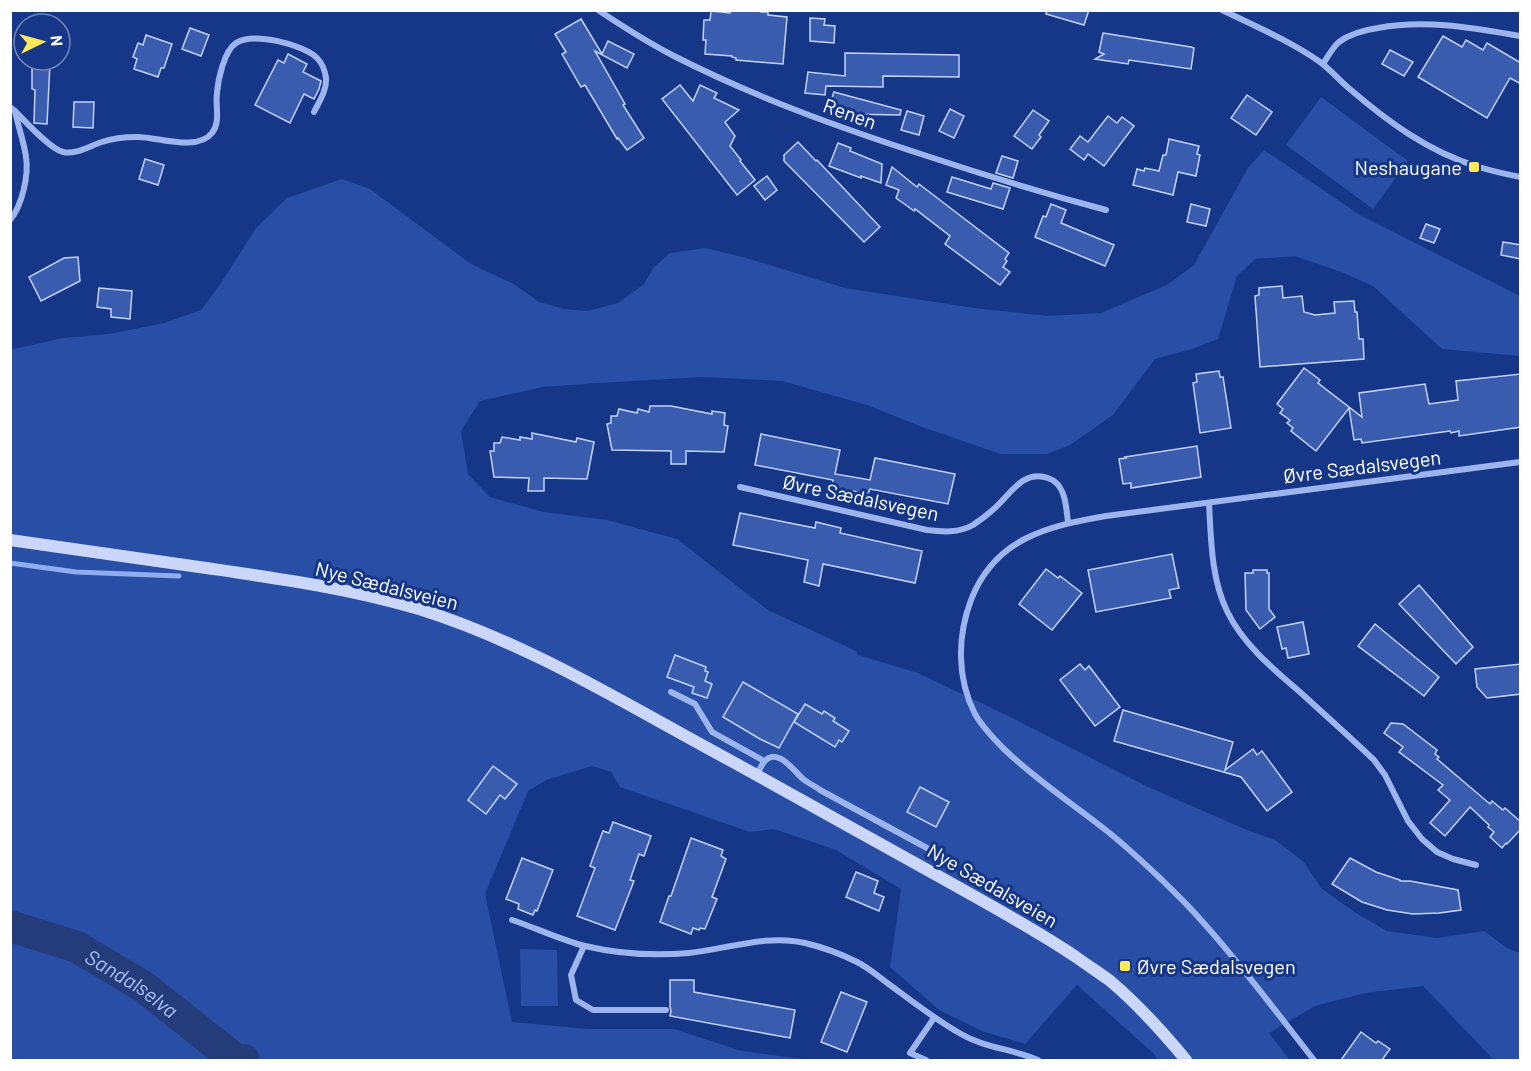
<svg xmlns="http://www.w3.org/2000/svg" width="1531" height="1071" viewBox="0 0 1531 1071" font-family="Barlow,sans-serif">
  <rect width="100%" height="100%" fill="#163688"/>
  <g fill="#284ea6">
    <polygon points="1321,97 1408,161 1373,209 1286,145"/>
    <polygon points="1264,150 1360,215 1520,296 1520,356 1442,349 1373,286 1344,273 1295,256 1255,259 1237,276 1218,339 1192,349 1155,359 1113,415 1070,445 1047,454 1001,454 922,427 867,405 782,381 702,377 598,383 543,387 480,401 461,431 468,474 490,497 543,512 607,520 677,539 768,610 856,651 858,655 918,673 1004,714 1148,787 1247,830 1275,840 1304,862 1321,888 1356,913 1387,931 1437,938 1484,931 1507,948 1520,953 1520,1060 1494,1060 1423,986 1365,993 1315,1006 1269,1033 1290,1060 1158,1060 1154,1054 1077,985 1025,1044 982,1031 939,1010 890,967 901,889 836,850 774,829 750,832 620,787 611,772 592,766 546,780 528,791 485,894 512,1022 589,1029 674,1029 742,1051 809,1060 11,1060 10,350 63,338 109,334 164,323 201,310 221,283 256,228 287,198 342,179 370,189 471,264 514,284 539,302 564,309 588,311 618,303 644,284 654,267 670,253 705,248 746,258 845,288 974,308 1047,316 1101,313 1167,285 1194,265 1248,168"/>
    <polygon points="520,949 557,950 558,1006 521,1006"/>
  </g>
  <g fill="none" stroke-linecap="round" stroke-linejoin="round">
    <polyline stroke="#8fadf1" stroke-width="5" points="10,563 76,572 179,576"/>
    <path stroke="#243c79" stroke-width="32" id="s1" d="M10 926 77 947 144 987 236 1060H244"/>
  </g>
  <g fill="#3a5caf" stroke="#c2d3fa" stroke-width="1.5">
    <polygon points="730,10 760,10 761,12 768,12 768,15 787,17 783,64 736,60 736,58 732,57 732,56 705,54 706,40 703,40 704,20 710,20 711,11 730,13"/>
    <polygon points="1047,10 1089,10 1084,25 1046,14"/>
    <polygon points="810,18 825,19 824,25 835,26 834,43 810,41"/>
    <polygon points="581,19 602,54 608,41 634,54 627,68 595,51 625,104 623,105 644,138 627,150 618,138 617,139 585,85 581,87 562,54 566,52 555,34"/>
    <polygon points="190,28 209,35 201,56 182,49"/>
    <polygon points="1103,33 1191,47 1194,48 1191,69 1129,60 1128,64 1095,59 1104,54 1099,52"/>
    <polygon points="146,35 172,44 164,68 161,68 158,77 134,69 137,59 133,57 138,43 143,45"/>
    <polygon points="1443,36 1462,47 1466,40 1483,50 1487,43 1521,63 1521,84 1510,78 1487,118 1418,77"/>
    <polygon points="1390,50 1413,62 1404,76 1382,64"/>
    <polygon points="845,53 959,55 959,77 883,76 883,87 826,86 825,95 805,93 808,72 845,76"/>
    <polygon points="288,54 307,64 303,72 321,81 319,89 314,99 304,94 290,123 255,105 278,60 284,63"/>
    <polygon points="32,62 50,63 47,124 34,123 35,90 32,89"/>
    <polygon points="680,85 693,101 700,85 717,93 714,98 739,110 725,122 735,136 730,146 741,160 740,161 755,180 737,195 662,99"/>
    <polygon points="834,92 901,110 900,115 845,114 844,117 827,111"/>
    <polygon points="1247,95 1272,112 1256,135 1231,118"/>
    <polygon points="74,102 94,102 93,128 73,127"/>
    <polygon points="950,109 964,116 954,138 939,131"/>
    <polygon points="1033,110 1049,121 1039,135 1041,137 1032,149 1014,136"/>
    <polygon points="907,111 924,116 919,135 901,130"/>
    <polygon points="1108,116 1117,123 1122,117 1134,126 1104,166 1088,154 1084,160 1070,149 1080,136 1088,142"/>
    <polygon points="1169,139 1199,146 1197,154 1200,155 1196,176 1178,172 1173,195 1133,185 1137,169 1144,171 1145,168 1159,171 1163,155 1166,155"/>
    <polygon points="798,142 816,161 817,160 880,227 864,242 784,161 784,155"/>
    <polygon points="838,143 851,148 850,151 882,164 881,183 861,176 861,178 829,166"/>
    <polygon points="1002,156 1018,161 1013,178 996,173"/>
    <polygon points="145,159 164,165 158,185 139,179"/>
    <polygon points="892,167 917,187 919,184 1009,253 1005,259 1007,261 1003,267 1010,272 1000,285 945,244 950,236 915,209 914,211 896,198 899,190 886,185"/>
    <polygon points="767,176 777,190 765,200 754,186"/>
    <polygon points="952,177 991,189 993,183 1010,188 1003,209 947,192"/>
    <polygon points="1051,204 1066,210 1061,223 1114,245 1105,266 1035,237 1043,216 1046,217"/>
    <polygon points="1191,204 1210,209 1206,226 1187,222"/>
    <polygon points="1426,224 1440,229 1434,243 1420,238"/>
    <polygon points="1503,242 1521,245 1521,259 1501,255"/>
    <polygon points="78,257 80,281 41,301 29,277 64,258"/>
    <polygon points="1282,286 1283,298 1302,296 1304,312 1315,315 1335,313 1334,302 1354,301 1355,312 1357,312 1359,339 1363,339 1364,359 1260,367 1255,296 1259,295 1259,288"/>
    <polygon points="99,288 132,291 130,319 111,317 111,309 97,307"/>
    <polygon points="1304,368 1320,380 1318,383 1362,417 1359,393 1425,384 1429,404 1458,400 1456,381 1521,374 1521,427 1459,436 1459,431 1451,433 1450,431 1362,443 1361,439 1354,440 1349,408 1316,451 1291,431 1293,428 1287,423 1290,420 1280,413 1283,409 1277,404"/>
    <polygon points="1219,371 1220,377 1223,377 1231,428 1200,433 1193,383 1197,382 1196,374"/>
    <polygon points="650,406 671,406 712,414 712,411 725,413 724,425 728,426 724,452 686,451 686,464 671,464 671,451 612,450 607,424 611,423 611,416 617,416 619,409 637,413 638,409 649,412"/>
    <polygon points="532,433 576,442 577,438 594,442 587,479 544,478 544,491 528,491 529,478 494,477 490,451 494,451 494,443 500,443 502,437 520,440 520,437 532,439"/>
    <polygon points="761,434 840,450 835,474 870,480 875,458 955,474 948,504 870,489 868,494 832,487 833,480 755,465"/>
    <polygon points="1197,446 1201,477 1131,488 1131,483 1123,484 1119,459 1126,458 1125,457"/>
    <polygon points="740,513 815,528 816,522 841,528 840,533 922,551 915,583 823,564 819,586 804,582 808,560 733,545"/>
    <polygon points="1172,554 1179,588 1169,590 1171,598 1096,612 1088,570"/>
    <polygon points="1046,569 1058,578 1060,576 1082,593 1052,630 1019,604"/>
    <polygon points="1253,570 1267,570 1267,573 1269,573 1269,609 1275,617 1260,629 1246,610 1245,573 1253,573"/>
    <polygon points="1419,585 1473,647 1456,664 1399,604"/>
    <polygon points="1303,622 1309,654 1288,658 1286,648 1282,649 1277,627"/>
    <polygon points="1375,624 1439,677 1424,696 1358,646"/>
    <polygon points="675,655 706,667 705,671 708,672 705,681 712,684 707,698 692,693 694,687 667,677"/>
    <polygon points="1080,664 1085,670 1089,666 1120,707 1095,726 1060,680"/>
    <polygon points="1521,664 1521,694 1487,698 1477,687 1475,669"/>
    <polygon points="743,682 798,714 779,748 760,739 723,717"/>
    <polygon points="805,704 822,714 824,711 835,718 833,721 849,731 842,742 839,740 835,747 794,722"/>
    <polygon points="1123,710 1233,742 1225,770 1253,749 1257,755 1262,751 1292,792 1267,811 1241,777 1114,741"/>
    <polygon points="1391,723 1403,724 1437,750 1435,754 1439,757 1437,759 1490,804 1492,801 1503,810 1505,808 1521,822 1521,829 1507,844 1506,843 1502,848 1490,837 1494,832 1488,827 1489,825 1470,807 1445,836 1430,823 1450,800 1438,790 1443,785 1399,752 1403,747 1384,733"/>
    <polygon points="493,766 517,784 505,799 500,795 486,814 468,800"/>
    <polygon points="920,787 949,802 936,827 907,812"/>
    <polygon points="613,822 651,836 644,856 639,854 630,880 634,881 615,930 577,916 595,868 590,866 598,844 603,831 609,833"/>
    <polygon points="691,838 723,850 721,856 726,859 712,897 717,899 705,929 700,928 699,930 693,928 691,934 660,922 669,896 671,896"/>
    <polygon points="522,858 553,870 537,911 535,910 533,915 518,909 519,904 506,899"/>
    <polygon points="1350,858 1376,872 1400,880 1400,881 1410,881 1458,890 1461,910 1439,913 1413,914 1387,910 1362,902 1332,884"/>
    <polygon points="856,872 878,881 874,893 884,897 879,911 846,897"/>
    <polygon points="670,980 694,980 694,992 795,1010 790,1038 670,1016 671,1011 670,1007"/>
    <polygon points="841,992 867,1002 847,1052 821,1042"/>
    <polygon points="1361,1032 1376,1043 1378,1041 1390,1049 1382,1060 1341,1060"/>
  </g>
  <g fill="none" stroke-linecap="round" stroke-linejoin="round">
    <g stroke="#9db5ee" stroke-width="6">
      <path d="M598 10C622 26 647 42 672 55 754 97 840 128 927 156 987 176 1046 194 1106 210"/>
      <path d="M1222 10C1255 26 1290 41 1320 62 1331 70 1340 81 1351 90 1387 121 1429 152 1476 166 1490 171 1506 174 1520 177"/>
      <path d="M1323 64C1328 56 1333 47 1339 42 1351 33 1364 30 1378 28 1426 19 1473 28 1520 36"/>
      <path d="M10 107 15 111C18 126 24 142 26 157 29 175 22 206 10 220"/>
      <path d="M15 111C25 121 50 149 63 152 76 155 89 146 102 142 113 138 126 137 138 137 158 137 197 152 212 133 221 122 215 106 217 93 218 80 224 51 236 43 253 32 303 44 317 58 322 63 325 71 326 78 327 90 319 102 314 112"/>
      <path d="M740 487 927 530C943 532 959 533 973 525 982 519 991 512 999 504 1013 490 1025 470 1048 478 1066 484 1066 507 1068 522"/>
      <path d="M1209 503C1211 538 1211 578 1227 611 1242 643 1273 669 1300 692 1325 715 1350 737 1374 760L1385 775 1408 821 1422 839 1437 852 1453 859 1476 865"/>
      <polyline points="671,692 695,704 712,732 764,761"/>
      <path d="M756 775C759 771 761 766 764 762 777 746 794 771 803 779 808 783 815 786 820 790L938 854"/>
      <path d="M512 920C536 928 561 940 585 946 619 954 654 956 689 953 727 949 767 934 805 943 822 947 841 954 857 962 869 968 879 977 890 985 913 1002 936 1020 961 1034 985 1048 1013 1049 1038 1060"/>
      <polyline points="584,946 571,975 576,1000 593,1010 666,1010"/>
      <polyline points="926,1060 910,1053 934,1018"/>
      <path d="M1314 1060C1277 1013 1241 964 1200 919 1188 905 1175 893 1162 880 1144 863 1127 847 1107 831 1073 804 1036 780 1004 749 994 739 983 728 975 714 957 679 957 637 971 600 995 538 1048 526 1106 516L1520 462"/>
    </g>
    <path stroke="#cad7fa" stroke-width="12" d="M10 540C78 550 145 559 213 569 282 579 352 589 419 609 531 644 630 707 733 762 802 800 871 838 940 877 986 903 1033 928 1076 957 1087 965 1098 972 1109 980 1138 1004 1162 1031 1186 1060"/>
  </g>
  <g fill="#ffe95a" stroke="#163688" stroke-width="2">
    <rect x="1468" y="161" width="12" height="12" rx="3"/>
    <rect x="1119" y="960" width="12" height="12" rx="3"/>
  </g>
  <g text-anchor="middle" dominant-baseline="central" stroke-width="6" stroke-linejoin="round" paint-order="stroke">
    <g font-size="20" fill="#fff" stroke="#163688">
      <text transform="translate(850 113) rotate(20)">Renen</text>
      <text transform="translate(1362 466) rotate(-7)">Øvre Sædalsvegen</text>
      <text transform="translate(861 497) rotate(12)">Øvre Sædalsvegen</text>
      <text transform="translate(387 585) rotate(14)">Nye Sædalsveien</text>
      <text transform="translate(993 885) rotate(30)">Nye Sædalsveien</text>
    </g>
    <g font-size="20" fill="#fff" stroke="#163688" text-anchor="end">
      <text x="1462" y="167">Neshaugane</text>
      <text x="1137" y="966" text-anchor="start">Øvre Sædalsvegen</text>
    </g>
    <g font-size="21" font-style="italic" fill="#a8c0f6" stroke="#163688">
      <text stroke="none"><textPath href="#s1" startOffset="136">Sandalselva</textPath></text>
    </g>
  </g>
  <rect width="1531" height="1071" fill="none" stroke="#ffffff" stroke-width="24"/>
  <g transform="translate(42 42) rotate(85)"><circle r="28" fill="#163688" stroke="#7386b8" stroke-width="1.5"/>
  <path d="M0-4.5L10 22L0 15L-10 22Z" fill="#ffe95a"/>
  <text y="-9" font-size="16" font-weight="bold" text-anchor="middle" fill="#ffffff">N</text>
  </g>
</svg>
